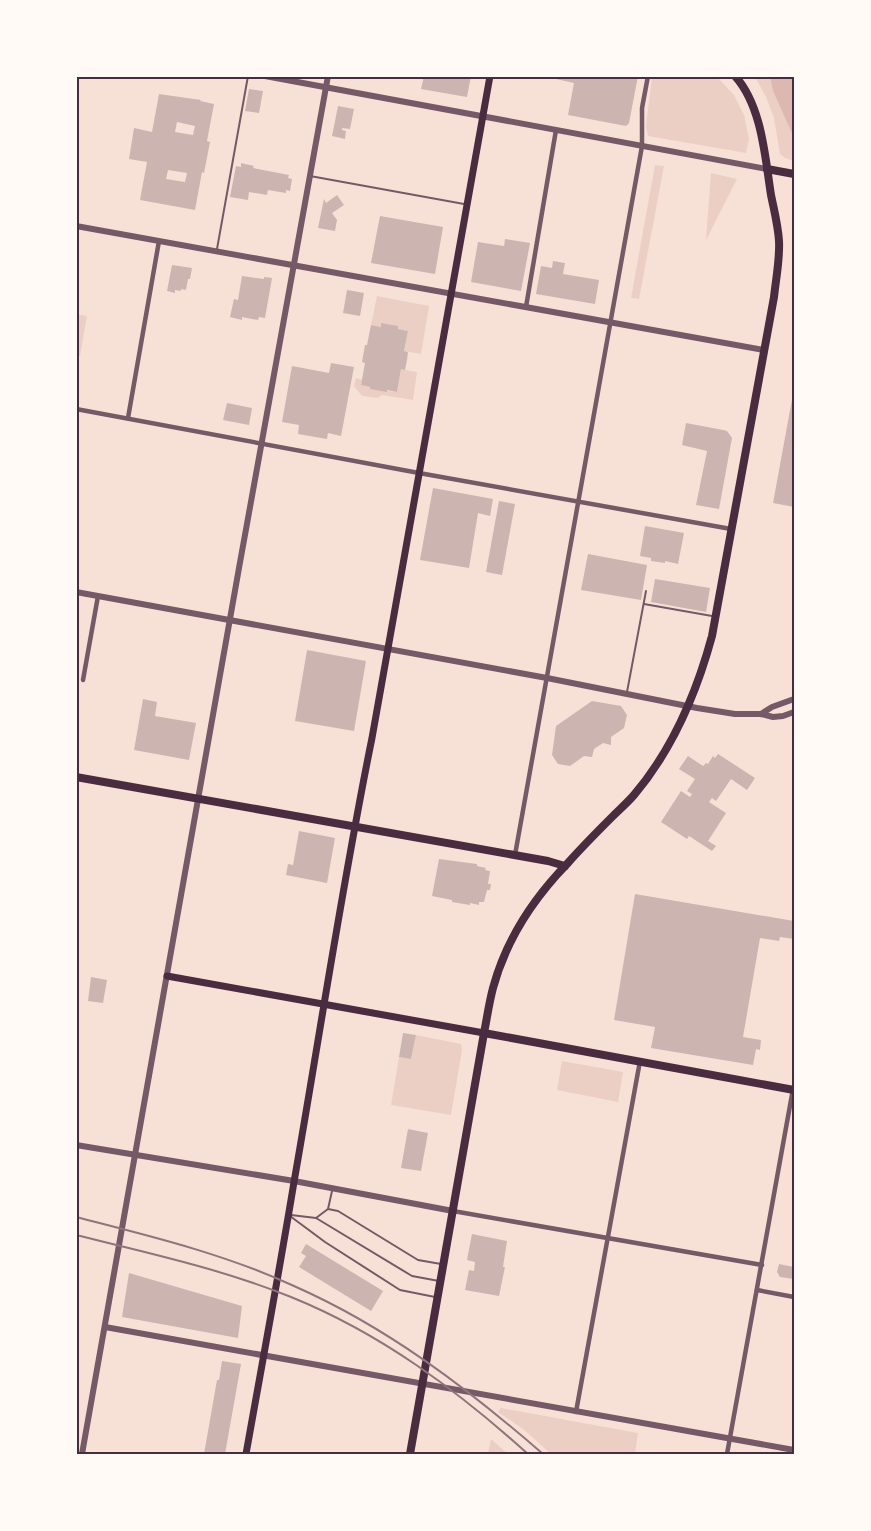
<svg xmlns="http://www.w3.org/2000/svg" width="871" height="1531" viewBox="0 0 871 1531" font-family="Lato,sans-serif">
  <rect width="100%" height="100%" fill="#f7e1d7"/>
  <g fill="#ebcfc5">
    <polygon points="652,77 717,77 734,95 744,115 749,139 746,153 648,136 646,126"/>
    <polygon points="755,77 770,77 773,91 794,138 794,161 785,158 780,154 774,118 766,97"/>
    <polygon points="655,165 664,166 639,299 631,298"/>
    <polygon points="711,173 737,179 706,240"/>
    <polygon points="377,296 429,306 421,354 404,351 408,331 398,329 398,326 381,324 381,327 371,325"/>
    <polygon points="76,314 87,316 80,356 77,356"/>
    <polygon points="401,369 417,372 413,400 382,395 378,398 362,396 354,386 356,378 362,380 361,385 370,387 370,389 397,392"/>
    <polygon points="416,1035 461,1044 462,1050 451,1115 391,1105 399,1057 411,1059"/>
    <polygon points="562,1061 623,1072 618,1102 557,1090"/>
    <polygon points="501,1408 638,1433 635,1454 551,1454 523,1429 498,1412"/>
    <polygon points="491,1439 508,1454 488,1454"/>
  </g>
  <polygon fill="#dcb8b0" points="770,77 794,77 794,138 773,91"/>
  <g fill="#ccb4b1" fill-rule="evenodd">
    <polygon points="424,76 471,76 467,97 421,89"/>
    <polygon points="556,76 638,76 629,123 626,126 568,115 574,83 556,79"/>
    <polygon points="249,89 263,91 259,113 245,111"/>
    <path d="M159 94 201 100 200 101 214 104 207 141 210 142 204 173 202 172 195 210 140 200 147 162 129 159 134 128 152 132ZM177 122 195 126 193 135 175 132ZM168 170 187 173 185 182 166 179Z"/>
    <polygon points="338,106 354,109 350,129 342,128 342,130 346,131 345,139 332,136"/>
    <polygon points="241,163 254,166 253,168 289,175 288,178 292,179 290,191 286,190 286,193 268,190 267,195 249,192 248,200 230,197 236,166 241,167"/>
    <polygon points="337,195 344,205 332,213 337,220 335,231 318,228 324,199 326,203"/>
    <polygon points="380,216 443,227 435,274 371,263"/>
    <polygon points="505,239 530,243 521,291 471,282 478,242 504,246"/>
    <polygon points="553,261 565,263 563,274 599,280 595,304 536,294 541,266 552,268"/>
    <polygon points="172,265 192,268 190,279 188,279 186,290 181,289 181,291 175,290 175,293 167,291"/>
    <polygon points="242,276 264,279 264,277 272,278 265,318 259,317 258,320 242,317 242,320 230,317 234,299 238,300"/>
    <polygon points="347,290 364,293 360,316 343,313"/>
    <polygon points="381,323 398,326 398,329 408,331 404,351 408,352 407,360 405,370 401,369 397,392 387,390 387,392 370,389 370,387 361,385 365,363 362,362 365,345 367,345 371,325 381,327"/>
    <polygon points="331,363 354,367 341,436 328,433 327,439 298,434 299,425 282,422 292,366 329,373"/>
    <polygon points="793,394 794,394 794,507 773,503"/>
    <polygon points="227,403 252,408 249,425 223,420"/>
    <polygon points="686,423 723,430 727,431 732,438 719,509 696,505 707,451 682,445"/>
    <polygon points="433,488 493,499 490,516 478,513 469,568 420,560"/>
    <polygon points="499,501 515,504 502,575 486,572"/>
    <polygon points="645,526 684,533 678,564 665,561 665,563 651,561 651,558 640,556"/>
    <polygon points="588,554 647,565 641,600 581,590"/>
    <polygon points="655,579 710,588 706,612 651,602"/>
    <polygon points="307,650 366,661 354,731 295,721"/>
    <polygon points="143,699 157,702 155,716 196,723 189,760 134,750"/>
    <polygon points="592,701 621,706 627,715 624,728 611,737 611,745 603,743 594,749 592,757 584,756 570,766 558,764 552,755 556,726"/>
    <polygon points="718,754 755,778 747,790 731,779 716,801 712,798 709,802 726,813 708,841 716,846 712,851 689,836 687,839 661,822 681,791 690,797 692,794 687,791 695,779 679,769 688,756 703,766 706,763 708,764 713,756 715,758"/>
    <polygon points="299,831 335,838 327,883 286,875 288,864 293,865"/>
    <polygon points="439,859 477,864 477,866 486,868 485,870 490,871 488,884 491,884 490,890 487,890 484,902 479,902 479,905 470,903 470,905 452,902 452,900 432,896"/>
    <polygon points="635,894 794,921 794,939 780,937 779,941 760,938 743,1037 761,1040 760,1050 756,1049 753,1065 651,1048 655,1027 614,1020"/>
    <polygon points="91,977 107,980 103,1003 88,1001"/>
    <polygon points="403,1033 416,1035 411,1059 399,1057"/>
    <polygon points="408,1129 428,1133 421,1171 401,1168"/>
    <polygon points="472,1234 507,1241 503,1267 505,1267 499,1296 465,1290 469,1270 474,1271 475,1262 467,1260"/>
    <polygon points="306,1244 383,1291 371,1311 299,1267 306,1256 301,1253"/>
    <polygon points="779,1264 794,1267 794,1279 780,1277 777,1272"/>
    <polygon points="129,1273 242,1306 238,1338 122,1317"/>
    <polygon points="222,1361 241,1364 225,1454 204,1454 217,1380 219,1380"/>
  </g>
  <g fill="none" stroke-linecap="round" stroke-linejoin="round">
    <g stroke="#755966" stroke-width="2">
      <polyline points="310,176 464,204"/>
      <polyline points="217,249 248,76"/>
      <polyline points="644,604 712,616"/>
      <polyline points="627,692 646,591"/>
      <polyline points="328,1209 338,1211 418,1260 441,1264"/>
      <polyline points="291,1215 316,1218 412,1276 439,1281"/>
      <polyline points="290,1216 325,1242 400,1290 435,1297"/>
      <polyline points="316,1218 328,1209 332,1191"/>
    </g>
    <g stroke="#755966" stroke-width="4.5">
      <polyline points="526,307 556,130"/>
      <polyline points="76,409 419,473 731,529"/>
      <polyline points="128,418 159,241"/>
      <polyline points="83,680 98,596"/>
      <polyline points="515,855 642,146 642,108 648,76"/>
      <polyline points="453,1211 762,1265"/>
      <polyline points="757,1290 794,1297"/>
      <polyline points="576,1412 640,1061"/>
      <polyline points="727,1454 793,1089"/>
    </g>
    <g stroke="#755966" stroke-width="6">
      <polyline points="265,76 767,169"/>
      <polyline points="76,226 764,350"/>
      <polyline points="76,592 547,678 697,708 735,714 761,714 773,717 783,716 794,712"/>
      <polyline points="761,714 772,707 794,699"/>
      <polyline points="76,1145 294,1181 453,1211"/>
      <polyline points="105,1327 794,1450"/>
      <polyline points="82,1454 239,568 328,76"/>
    </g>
    <g stroke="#4a2c40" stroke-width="7">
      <polyline points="167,976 484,1033"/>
      <path d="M246 1454C262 1364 279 1273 294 1182 320 1034 342 885 372 738L490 76"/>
    </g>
    <g stroke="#4a2c40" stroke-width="8">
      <polyline points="767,169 794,174"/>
      <polyline points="76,777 548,861 565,866"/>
      <polyline points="484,1033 794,1090"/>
      <path d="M410 1454 484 1033C487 1018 489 1003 493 988 506 940 532 900 567 864 581 848 596 833 611 818 619 810 627 803 634 795 673 749 696 695 712 636L774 297C776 278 780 259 779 241 778 225 774 210 771 195 765 157 762 106 735 76"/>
    </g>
    <g stroke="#8f747c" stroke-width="2">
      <path d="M76 1217C150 1236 225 1254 294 1286 387 1327 467 1388 543 1454"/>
      <path d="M76 1235C148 1253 222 1269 291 1297 380 1333 457 1390 528 1454"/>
    </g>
  </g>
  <rect width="871" height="1531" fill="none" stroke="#fffaf5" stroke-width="156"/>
  <rect x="78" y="78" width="715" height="1375" fill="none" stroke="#4a2c40" stroke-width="2"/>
</svg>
